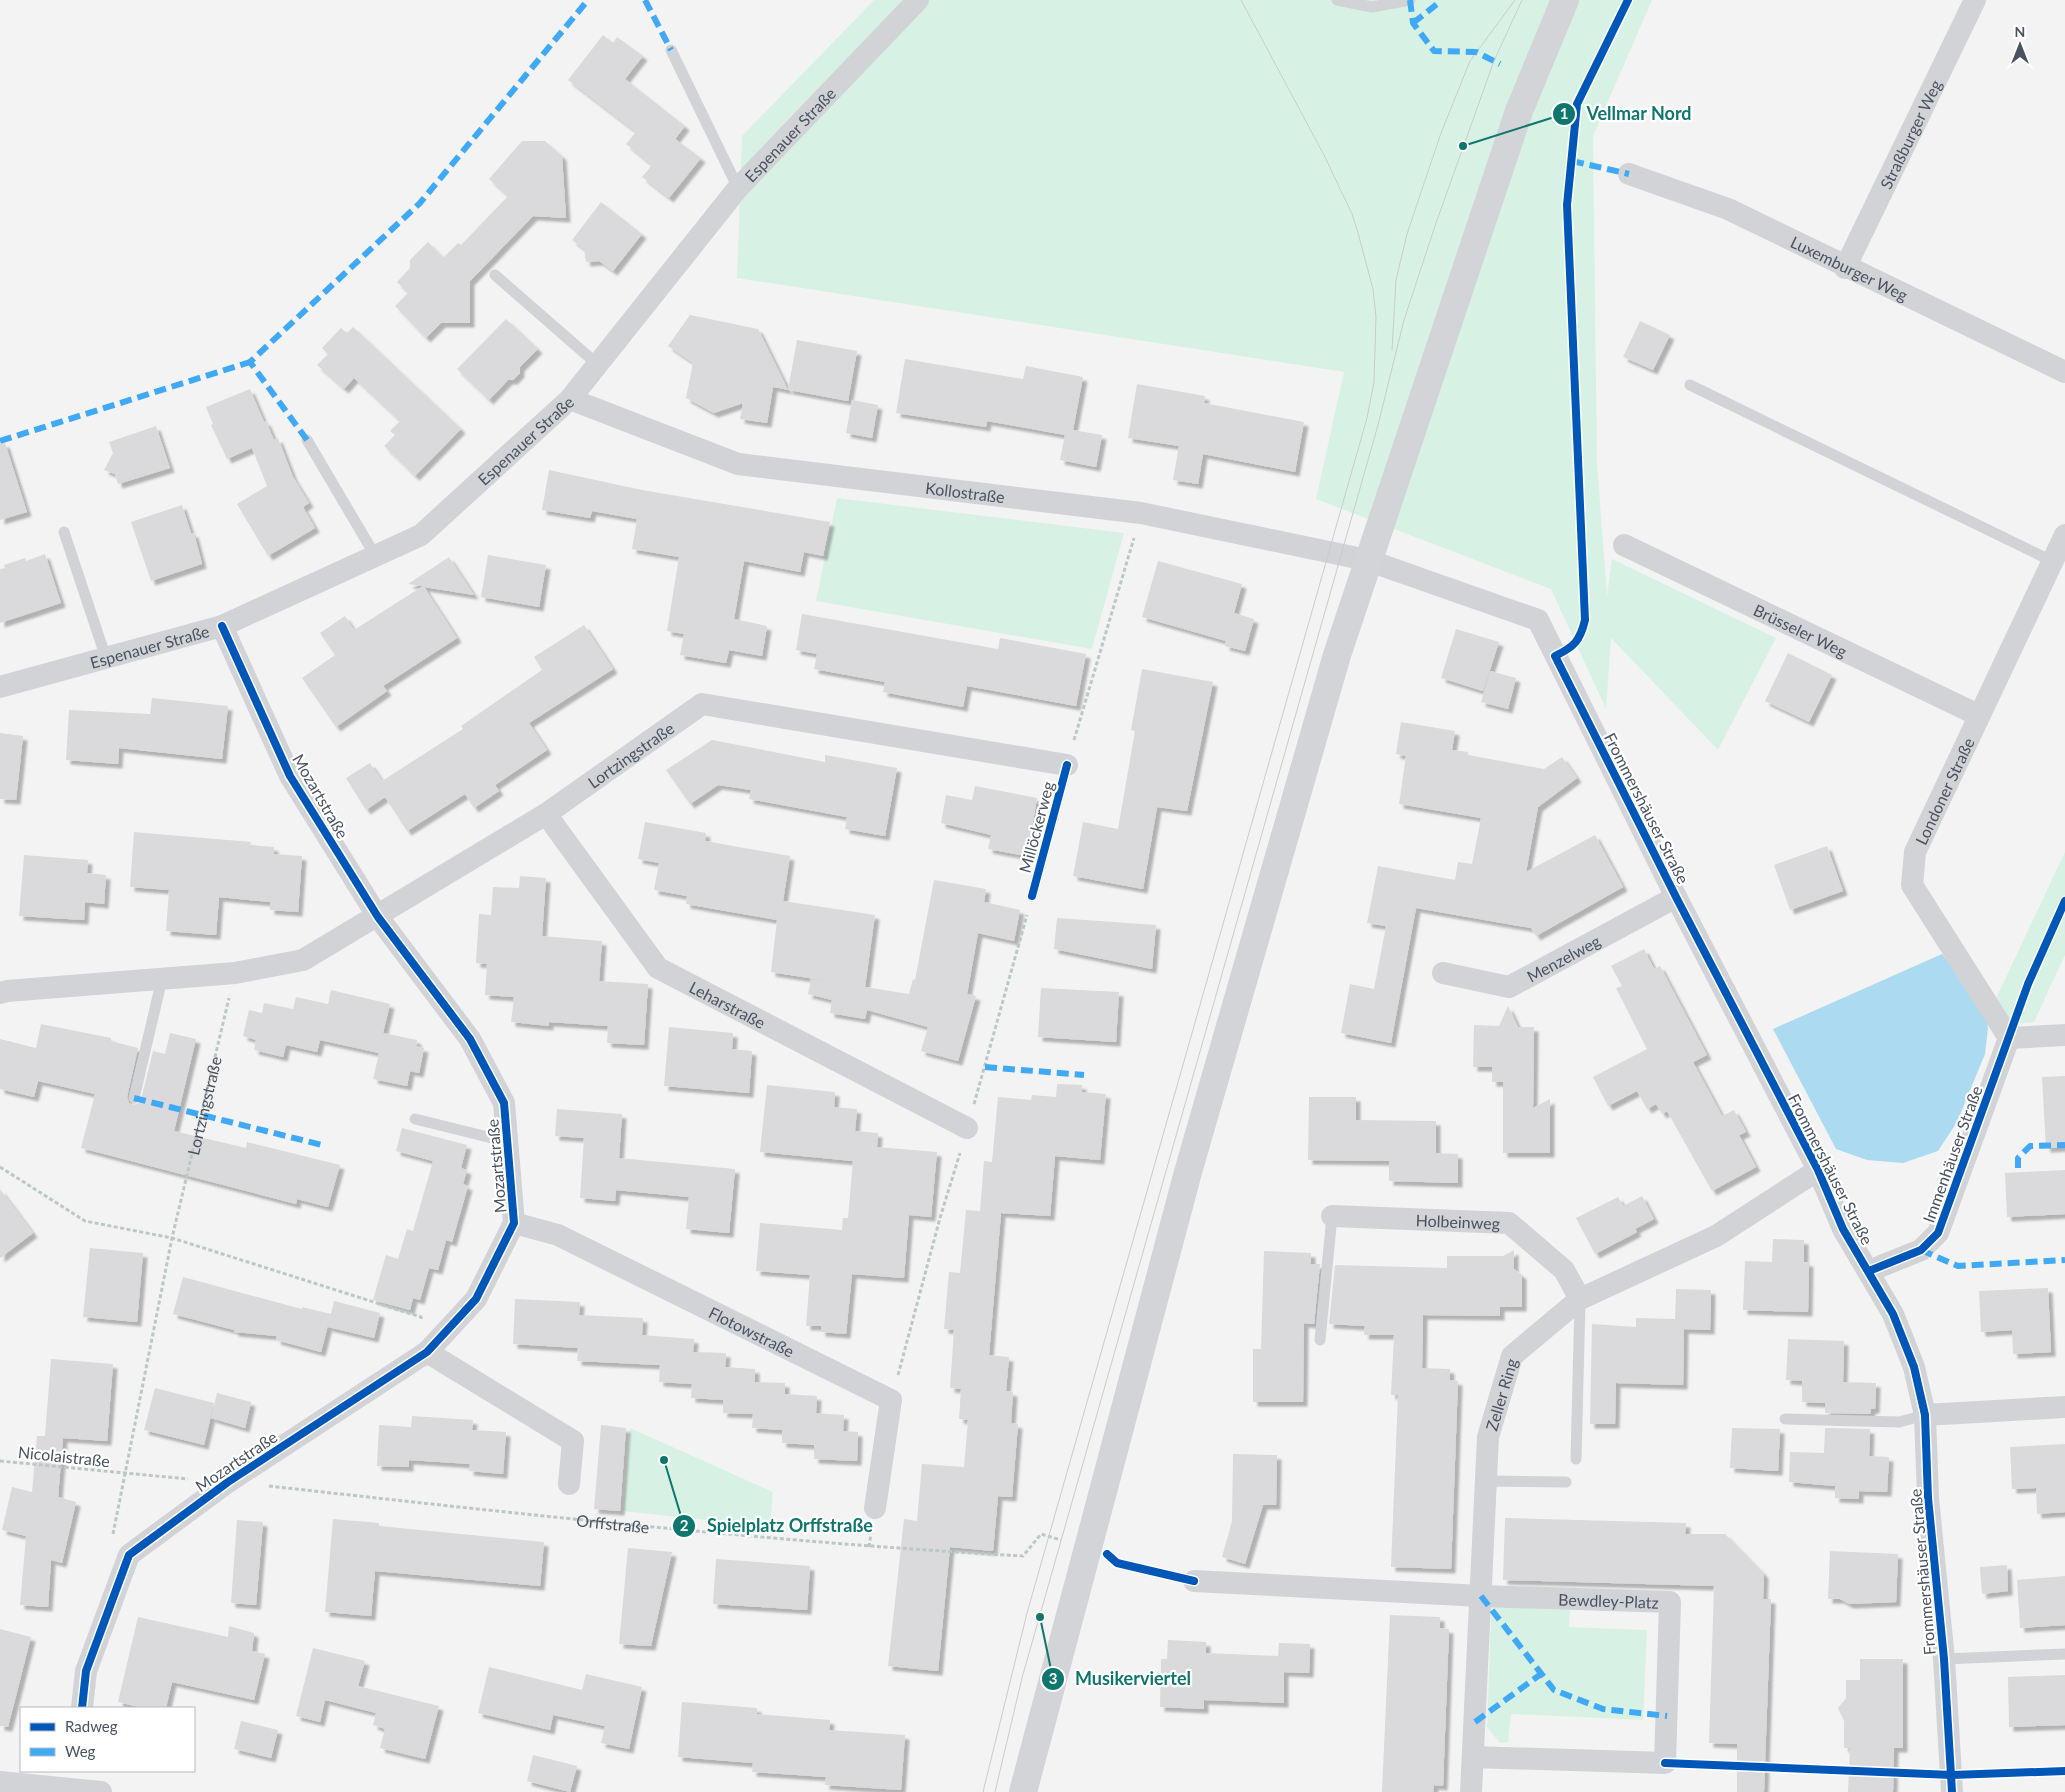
<svg xmlns="http://www.w3.org/2000/svg" width="2065" height="1792" viewBox="0 0 2065 1792" font-family="Lato,sans-serif">
  <defs>
    <filter id="shadow"><feDropShadow dx="4.5" dy="4.5" stdDeviation="1" flood-color="#0004"/></filter>
  </defs>
  <rect width="100%" height="100%" fill="#f3f3f3"/>
  <g fill="#d7f2e5">
    <polygon points="874,0 1652,0 1593,136 1597,463 1607,596 1612,559 1776,638 1718,750 1611,638 1606,709 1551,589 1316,499 1344,372 737,278 742,136"/>
    <polygon points="837,498 1124,533 1092,649 816,601"/>
    <polygon points="2065,852 2065,955 2034,1022 1983,1026"/>
    <polygon points="630,1428 773,1492 770,1527 623,1511"/>
    <polygon points="1492,1596 1571,1598 1569,1627 1647,1630 1643,1720 1511,1714 1508,1742 1500,1743 1487,1727"/>
  </g>
  <polygon fill="#abdaf1" points="1942,954 1983,1007 1988,1028 1985,1054 1957,1122 1938,1151 1903,1163 1867,1160 1836,1149 1773,1029"/>
  <g fill="#dadadc" filter="url(#shadow)">
    <polygon points="603,35 613,43 617,37 643,56 625,79 685,126 675,139 701,158 669,198 642,177 652,165 626,144 636,132 568,80"/>
    <polygon points="522,141 545,141 562,156 566,218 533,216 470,281 470,323 441,323 426,338 395,306 408,293 397,282 410,268 410,260 428,242 443,258 458,243 461,245 508,196 489,179"/>
    <polygon points="601,202 642,234 613,271 599,261 586,262 584,249 572,240"/>
    <polygon points="690,315 758,329 788,390 797,340 857,351 848,401 773,387 767,423 740,419 743,403 714,413 686,398 693,363 668,346"/>
    <polygon points="506,319 538,349 520,367 520,373 513,380 508,380 489,400 457,369"/>
    <polygon points="1640,321 1670,335 1653,370 1623,357"/>
    <polygon points="353,327 461,429 415,476 384,446 395,435 390,431 400,421 354,378 344,389 317,365 328,354 322,348 341,328 347,333"/>
    <polygon points="905,359 1023,379 1026,366 1083,377 1073,430 1102,435 1096,467 1060,460 1065,435 987,421 986,427 896,413"/>
    <polygon points="1137,384 1205,396 1204,403 1304,422 1295,472 1203,454 1198,484 1173,480 1179,446 1128,438"/>
    <polygon points="250,389 264,422 266,421 274,440 278,438 293,477 309,503 303,507 315,528 268,556 237,504 267,486 252,448 227,459 211,425 213,424 206,407"/>
    <polygon points="852,400 878,405 872,438 846,433"/>
    <polygon points="156,426 170,468 118,484 115,474 104,470 113,453 109,442"/>
    <polygon points="5,443 27,512 0,520 0,444"/>
    <polygon points="549,470 642,490 830,522 823,556 804,552 800,572 744,561 734,619 767,626 762,656 729,650 726,663 680,655 684,634 667,631 679,557 632,549 637,519 592,511 590,518 542,510"/>
    <polygon points="182,505 191,533 194,533 202,564 151,581 131,522"/>
    <polygon points="45,554 61,603 0,623 0,569 5,568 4,565 25,558 26,561"/>
    <polygon points="488,555 546,565 539,607 481,597"/>
    <polygon points="449,557 474,595 424,587 457,638 383,686 387,691 336,727 302,678 335,655 320,633 345,616 354,630 423,586 408,584"/>
    <polygon points="1158,561 1242,584 1234,613 1254,619 1245,651 1225,646 1226,641 1142,617"/>
    <polygon points="802,614 998,649 1000,638 1086,654 1076,706 967,686 963,707 883,692 885,682 814,669 817,654 796,650"/>
    <polygon points="584,625 613,669 529,723 547,750 495,785 499,791 474,808 465,794 407,831 385,797 366,810 346,778 370,763 382,781 463,729 461,726 542,670 534,657"/>
    <polygon points="1456,629 1499,642 1483,691 1441,678"/>
    <polygon points="1788,653 1832,675 1809,722 1765,701"/>
    <polygon points="1142,669 1213,682 1187,811 1157,807 1143,889 1073,876 1083,822 1118,829 1135,731 1131,730"/>
    <polygon points="1490,671 1516,678 1508,709 1481,702"/>
    <polygon points="152,698 228,706 222,759 119,748 118,764 66,760 69,710 150,714"/>
    <polygon points="1401,722 1455,731 1452,750 1468,752 1468,755 1544,769 1562,757 1577,778 1538,807 1526,872 1595,835 1623,887 1536,936 1531,928 1416,908 1391,1043 1341,1033 1350,984 1374,989 1386,926 1367,923 1378,866 1455,880 1458,862 1472,864 1481,818 1399,804 1406,756 1396,754"/>
    <polygon points="0,733 23,736 16,800 0,799"/>
    <polygon points="712,740 825,762 825,755 897,768 885,836 845,829 847,817 749,799 751,790 718,785 690,804 666,770"/>
    <polygon points="975,786 1037,798 1027,856 988,849 991,835 941,823 946,795 972,800"/>
    <polygon points="645,822 706,833 705,841 790,856 783,901 875,915 865,987 909,994 913,979 915,980 934,880 986,889 984,902 1020,910 1014,941 978,933 967,994 976,996 958,1061 921,1051 928,1027 867,1010 865,1019 830,1013 832,1000 808,994 811,979 834,982 771,972 777,920 686,904 687,896 654,890 659,863 638,859"/>
    <polygon points="134,832 251,842 250,845 274,847 274,854 302,856 298,912 270,910 270,902 219,897 216,935 166,931 169,890 130,887"/>
    <polygon points="1827,846 1843,891 1790,910 1774,865"/>
    <polygon points="24,855 88,860 87,873 106,875 104,904 85,902 84,920 19,916"/>
    <polygon points="520,876 546,878 542,936 602,941 599,981 648,984 644,1045 607,1043 608,1026 549,1022 549,1026 511,1022 514,997 485,995 487,964 476,963 479,914 491,915 493,887 519,888"/>
    <polygon points="1057,918 1156,925 1152,969 1054,949"/>
    <polygon points="1644,949 1654,969 1660,966 1707,1055 1693,1062 1722,1116 1734,1110 1746,1132 1739,1135 1756,1167 1712,1191 1667,1111 1662,1114 1656,1104 1647,1109 1637,1091 1608,1106 1593,1077 1647,1049 1616,988 1622,986 1611,966"/>
    <polygon points="1041,988 1119,992 1116,1042 1038,1037"/>
    <polygon points="331,990 390,1004 383,1033 417,1040 416,1046 424,1048 419,1073 410,1071 407,1086 373,1079 379,1053 320,1040 317,1052 286,1045 283,1057 254,1050 256,1040 243,1036 249,1010 262,1013 264,1003 293,1009 296,997 328,1004"/>
    <polygon points="1508,1006 1518,1027 1534,1027 1533,1108 1550,1099 1550,1153 1503,1153 1503,1082 1492,1082 1492,1067 1473,1067 1474,1025 1499,1026"/>
    <polygon points="41,1024 111,1038 111,1041 138,1048 127,1097 129,1103 133,1105 139,1103 141,1100 153,1051 165,1054 170,1033 196,1039 174,1131 246,1148 247,1142 340,1165 328,1207 297,1199 296,1204 81,1148 95,1094 38,1081 34,1097 0,1089 0,1039 36,1048"/>
    <polygon points="669,1027 733,1033 732,1049 752,1051 749,1093 664,1086"/>
    <polygon points="2065,1076 2065,1147 2046,1148 2042,1077"/>
    <polygon points="1057,1084 1082,1085 1082,1092 1106,1094 1100,1160 1055,1156 1050,1216 1001,1213 989,1355 1009,1357 1006,1391 1013,1392 1011,1423 1018,1424 1012,1497 998,1496 993,1551 950,1547 938,1671 888,1666 904,1519 917,1521 922,1464 964,1467 968,1420 959,1419 961,1389 950,1388 954,1330 944,1329 949,1272 960,1273 966,1210 980,1211 984,1161 992,1162 998,1097 1031,1100 1032,1095 1056,1097"/>
    <polygon points="767,1085 835,1092 834,1107 857,1109 855,1131 878,1133 877,1147 937,1152 931,1217 909,1215 904,1278 852,1274 846,1334 821,1332 821,1326 806,1326 810,1275 756,1271 760,1223 842,1230 843,1218 848,1218 853,1161 760,1152"/>
    <polygon points="1309,1097 1356,1097 1356,1120 1436,1121 1436,1153 1458,1154 1458,1183 1389,1181 1389,1161 1308,1160"/>
    <polygon points="557,1109 622,1114 619,1158 735,1169 729,1233 686,1229 689,1197 616,1190 615,1201 580,1198 584,1138 555,1136"/>
    <polygon points="402,1128 467,1145 461,1168 467,1170 463,1184 468,1186 452,1242 446,1240 438,1270 429,1268 420,1300 413,1298 410,1310 373,1300 386,1255 398,1259 407,1229 413,1231 433,1161 396,1151"/>
    <polygon points="2065,1170 2065,1214 2007,1217 2005,1173"/>
    <polygon points="0,1189 33,1233 0,1258"/>
    <polygon points="1642,1196 1654,1219 1635,1229 1637,1232 1595,1254 1576,1218 1618,1197 1623,1206"/>
    <polygon points="1773,1239 1804,1240 1804,1262 1809,1262 1808,1312 1743,1310 1745,1261 1772,1262"/>
    <polygon points="90,1248 143,1253 137,1322 83,1317"/>
    <polygon points="1514,1250 1514,1269 1522,1275 1522,1307 1500,1307 1500,1316 1423,1315 1422,1368 1450,1369 1450,1380 1458,1381 1451,1569 1391,1567 1398,1395 1391,1395 1394,1335 1364,1335 1365,1326 1329,1324 1335,1265 1447,1268 1447,1256 1503,1256"/>
    <polygon points="1264,1251 1311,1253 1311,1264 1320,1264 1314,1324 1304,1323 1303,1402 1253,1402 1253,1349 1261,1349"/>
    <polygon points="183,1277 302,1309 302,1307 331,1314 334,1301 380,1313 374,1338 328,1327 329,1321 321,1352 276,1340 277,1336 234,1332 234,1330 173,1314"/>
    <polygon points="2048,1288 2051,1352 2013,1354 2012,1330 1981,1332 1979,1291"/>
    <polygon points="1676,1289 1711,1290 1710,1330 1684,1329 1683,1385 1616,1383 1615,1424 1590,1424 1592,1324 1636,1327 1636,1318 1675,1319"/>
    <polygon points="515,1299 580,1302 579,1315 643,1318 642,1335 694,1339 693,1352 726,1353 725,1367 755,1369 755,1382 785,1383 785,1394 817,1396 816,1413 844,1415 843,1431 858,1432 857,1461 814,1459 814,1445 782,1443 782,1430 752,1428 753,1414 723,1413 723,1400 691,1398 692,1384 659,1382 660,1365 577,1361 578,1348 513,1344"/>
    <polygon points="1788,1339 1844,1341 1843,1382 1876,1383 1875,1409 1871,1409 1870,1414 1825,1413 1825,1403 1802,1402 1802,1381 1786,1380"/>
    <polygon points="51,1359 113,1364 107,1441 63,1438 58,1497 76,1502 62,1563 51,1560 48,1607 20,1605 26,1536 2,1530 12,1487 32,1492 37,1436 45,1436"/>
    <polygon points="155,1388 214,1403 204,1445 144,1430"/>
    <polygon points="217,1393 251,1402 245,1428 211,1418"/>
    <polygon points="412,1416 473,1420 472,1430 506,1432 503,1474 469,1471 470,1464 440,1462 409,1460 409,1467 377,1466 379,1425 411,1427"/>
    <polygon points="601,1425 626,1428 620,1511 594,1509"/>
    <polygon points="1732,1428 1780,1429 1778,1471 1730,1468"/>
    <polygon points="1825,1428 1870,1429 1869,1456 1889,1457 1887,1492 1859,1491 1859,1499 1835,1498 1835,1486 1789,1482 1790,1452 1824,1453"/>
    <polygon points="2065,1444 2065,1512 2037,1514 2036,1488 2012,1489 2010,1447"/>
    <polygon points="1233,1454 1277,1455 1276,1505 1263,1505 1245,1564 1222,1557 1232,1521"/>
    <polygon points="1505,1518 1686,1523 1685,1534 1725,1534 1764,1574 1763,1599 1771,1599 1764,1792 1737,1792 1737,1744 1709,1743 1714,1586 1503,1580"/>
    <polygon points="333,1519 379,1523 379,1526 544,1542 540,1586 375,1571 371,1616 325,1612"/>
    <polygon points="237,1520 263,1522 256,1605 231,1603"/>
    <polygon points="628,1548 672,1552 651,1646 619,1644"/>
    <polygon points="1830,1551 1898,1554 1896,1602 1849,1604 1840,1599 1828,1599"/>
    <polygon points="716,1559 810,1566 807,1610 713,1604"/>
    <polygon points="2007,1565 2008,1591 1982,1594 1980,1567"/>
    <polygon points="2065,1576 2065,1625 2020,1628 2017,1580"/>
    <polygon points="1390,1615 1440,1617 1440,1628 1449,1629 1443,1786 1434,1785 1433,1792 1382,1792"/>
    <polygon points="138,1617 228,1637 229,1626 254,1633 252,1651 265,1654 254,1700 172,1682 166,1708 143,1708 118,1702"/>
    <polygon points="0,1629 31,1637 8,1727 0,1726"/>
    <polygon points="1168,1640 1206,1642 1206,1653 1278,1656 1279,1643 1310,1644 1309,1673 1284,1672 1284,1703 1204,1700 1204,1709 1160,1707 1161,1659 1167,1659"/>
    <polygon points="313,1648 365,1661 358,1686 439,1706 425,1759 380,1748 385,1729 373,1725 376,1713 325,1700 320,1722 296,1716"/>
    <polygon points="1860,1659 1903,1659 1903,1748 1894,1748 1893,1792 1848,1792 1850,1748 1844,1748 1844,1721 1838,1708 1846,1698 1846,1680 1860,1680"/>
    <polygon points="489,1667 582,1690 586,1674 642,1687 629,1749 601,1743 605,1726 553,1715 550,1730 478,1713"/>
    <polygon points="2065,1675 2065,1725 2009,1727 2008,1677"/>
    <polygon points="682,1702 757,1708 757,1714 830,1720 829,1730 905,1735 901,1790 825,1785 826,1777 752,1772 753,1763 678,1757"/>
    <polygon points="241,1721 278,1730 271,1758 234,1749"/>
    <polygon points="533,1755 577,1766 570,1792 527,1781"/>
  </g>
  <g fill="none" stroke-linecap="round" stroke-linejoin="round">
    <g stroke="#bcc8c6" stroke-width="3" stroke-dasharray="4 2.5" stroke-linecap="butt">
      <polyline points="1074,740 1134,538"/>
      <polyline points="974,1104 1027,915"/>
      <polyline points="0,1167 85,1221 172,1238 421,1317 421,1319"/>
      <polyline points="898,1375 940,1218 960,1153"/>
      <polyline points="0,1461 188,1479"/>
      <path id="s1" d="M269 1486C520 1514 771 1542 1023 1556L1041 1534 1061 1540"/>
      <path id="s2" d="M113 1534 172 1238 229 998"/>
      <polyline points="869,1547 871,1533"/>
      <polyline points="1115,1561 1169,1575"/>
      <polyline points="1691,1764 1924,1774"/>
      <polyline points="1976,1774 2065,1771"/>
    </g>
    <g stroke="#d1d3d6" stroke-width="11">
      <polyline points="1337,0 1372,7 1410,0"/>
      <polyline points="671,50 738,188"/>
      <polyline points="495,275 597,364"/>
      <polyline points="1690,385 2052,561"/>
      <polyline points="307,440 376,557"/>
      <polyline points="64,532 106,658"/>
      <polyline points="1032,896 1067,765"/>
      <polyline points="134,1098 162,979"/>
      <polyline points="415,1119 508,1142"/>
      <polyline points="1320,1340 1332,1216"/>
      <polyline points="1785,1419 1899,1422 1925,1415"/>
      <polyline points="1576,1459 1580,1301"/>
      <polyline points="1486,1481 1566,1482"/>
      <polyline points="1944,1659 2065,1654"/>
    </g>
    <g stroke="#d1d3d6" stroke-width="22">
      <path id="s3" d="M1629 174 1728 209 2065 372"/>
      <path id="s4" d="M1845 268 1975 0"/>
      <path id="s5" d="M570 399 738 464 1141 513 1367 560 1538 620 1676 897 1818 1170 1843 1229 1893 1314 1914 1367 1925 1415 1928 1498 1944 1659 1952 1792"/>
      <path id="s6" d="M1624 545 1978 715"/>
      <path id="s7" d="M0 687 222 626 421 535 570 399 738 188 918 0"/>
      <path id="s8" d="M546 814 658 968 967 1128"/>
      <path id="s9" d="M1443 973 1509 987 1676 897"/>
      <path id="s10" d="M0 993 7 991 235 973 303 960 546 814 702 704 1067 765"/>
      <path id="s11" d="M2009 1038 1912 885 1915 852 2065 535"/>
      <polyline points="2009,1038 2065,1035"/>
      <path id="s12" d="M1332 1216 1509 1223 1564 1270 1580 1299"/>
      <path id="s13" d="M514 1223 558 1235 891 1400 875 1508"/>
      <polyline points="1869,1271 1921,1250 1938,1233 2009,1038"/>
      <polyline points="427,1352 573,1441 569,1484"/>
      <polyline points="1925,1415 2065,1407"/>
      <path id="s14" d="M1194 1581 1481 1596 1670 1602 1665 1763 1473 1757"/>
      <polyline points="82,1708 86,1671 129,1555 228,1482 427,1352 476,1299 514,1223 504,1103 470,1039 378,917 290,776 222,626"/>
      <polyline points="0,1782 101,1792"/>
      <path id="s15" d="M1471 1792 1488 1437 1512 1356 1580 1299 1716 1236 1818 1170"/>
    </g>
    <polyline stroke="#d2d4d7" stroke-width="28" points="1023,1792 1188,1172 1337,655 1519,111 1565,0"/>
    <g stroke="#cacbce" stroke-width="1">
      <polyline points="1392,350 1396,280 1407,234 1441,133 1470,61 1515,0"/>
      <polyline points="983,1792 1027,1613 1367,418 1374,382 1376,317 1373,289 1358,233 1352,214 1325,157 1241,0"/>
      <polyline points="995,1792 1022,1678 1378,425 1404,320 1436,223 1494,61 1522,0"/>
    </g>
    <g stroke="#3fa9f5" stroke-width="6" stroke-dasharray="12 6" stroke-linecap="butt">
      <polyline points="645,0 671,50"/>
      <polyline points="1410,0 1413,23 1434,51 1476,52 1500,64"/>
      <polyline points="1413,23 1441,1"/>
      <polyline points="1572,161 1629,174"/>
      <polyline points="307,440 250,362 420,203 588,0"/>
      <polyline points="0,441 250,362"/>
      <polyline points="985,1067 1084,1075"/>
      <polyline points="134,1098 322,1145"/>
      <polyline points="2018,1168 2018,1158 2030,1146 2065,1145"/>
      <polyline points="1921,1250 1958,1266 2065,1260"/>
      <polyline points="1481,1596 1554,1690 1603,1709 1667,1716"/>
      <polyline points="1475,1722 1541,1674"/>
    </g>
    <g stroke="#fff" stroke-width="11">
      <g id="cycleway">
        <path d="M1628 0 1577 104 1567 205 1585 620C1580 641 1574 647 1555 656L1676 897 1818 1170 1843 1229 1893 1314 1914 1367 1925 1415 1928 1498 1944 1659 1952 1792"/>
        <polyline points="1032,896 1067,765"/>
        <polyline points="1869,1271 1921,1250 1938,1233 2028,984 2065,901"/>
        <polyline points="1107,1554 1117,1563 1194,1581"/>
        <polyline points="82,1708 86,1671 129,1555 228,1482 427,1352 476,1299 514,1223 504,1103 470,1039 378,917 290,776 222,626"/>
        <polyline points="1665,1763 1952,1775 2065,1771"/>
      </g>
    </g>
    <use href="#cycleway" stroke="#0057b8" stroke-width="8"/>
  </g>
  <g text-anchor="middle" dominant-baseline="central" stroke-width="4.5" stroke-linejoin="round" paint-order="stroke">
    <g font-size="16" fill="#495260" stroke="#fff">
      <text stroke="none"><textPath href="#s7" startOffset="995">Espenauer Straße</textPath></text>
      <text stroke="none"><textPath href="#s4" startOffset="149">Straßburger Weg</textPath></text>
      <text stroke="none"><textPath href="#s3" startOffset="240">Luxemburger Weg</textPath></text>
      <text stroke="none"><textPath href="#s7" startOffset="590">Espenauer Straße</textPath></text>
      <text stroke="none"><textPath href="#s5" startOffset="409">Kollostraße</textPath></text>
      <text stroke="none"><textPath href="#s6" startOffset="196">Brüsseler Weg</textPath></text>
      <text stroke="none"><textPath href="#s7" startOffset="155">Espenauer Straße</textPath></text>
      <text stroke="none"><textPath href="#s10" startOffset="692">Lortzingstraße</textPath></text>
      <text stroke="none"><textPath href="#s11" startOffset="282">Londoner Straße</textPath></text>
      <text transform="translate(321 796) rotate(60)">Mozartstraße</text>
      <text transform="translate(1647 808) rotate(63)">Frommershäuser Straße</text>
      <text transform="translate(1036 827) rotate(-75)">Millöckerweg</text>
      <text stroke="none"><textPath href="#s9" startOffset="129">Menzelweg</textPath></text>
      <text stroke="none"><textPath href="#s8" startOffset="269">Leharstraße</textPath></text>
      <text stroke="none"><textPath href="#s2" startOffset="438">Lortzingstraße</textPath></text>
      <text transform="translate(1952 1154) rotate(-70)">Immenhäuser Straße</text>
      <text transform="translate(496 1166) rotate(-95)">Mozartstraße</text>
      <text transform="translate(1831 1169) rotate(63)">Frommershäuser Straße</text>
      <text stroke="none"><textPath href="#s12" startOffset="126">Holbeinweg</textPath></text>
      <text stroke="none"><textPath href="#s13" startOffset="262">Flotowstraße</textPath></text>
      <text stroke="none"><textPath href="#s15" startOffset="400">Zeller Ring</textPath></text>
      <text transform="translate(64 1456) rotate(6)">Nicolaistraße</text>
      <text transform="translate(236 1461) rotate(-34)">Mozartstraße</text>
      <text stroke="none"><textPath href="#s1" startOffset="346">Orffstraße</textPath></text>
      <text transform="translate(1922 1572) rotate(-95)">Frommershäuser Straße</text>
      <text stroke="none"><textPath href="#s14" startOffset="415">Bewdley-Platz</textPath></text>
    </g>
  </g>
  <path fill="none" stroke="#0f766e" stroke-width="2" d="M1463 146L1564 114M664 1460L684 1526M1040 1617L1053 1679"/>
  <g fill="#0f766e" stroke="#fff" stroke-width="2">
    <circle cx="1463" cy="146" r="5"/>
    <circle cx="664" cy="1460" r="5"/>
    <circle cx="1040" cy="1617" r="5"/>
    <circle cx="1564" cy="114" r="12"/>
    <circle cx="684" cy="1526" r="12"/>
    <circle cx="1053" cy="1679" r="12"/>
  </g>
  <g font-size="15" text-anchor="middle" font-weight="bold" fill="#fff">
    <text x="1564" y="119">1</text>
    <text x="684" y="1531">2</text>
    <text x="1053" y="1684">3</text>
  </g>
  <g font-size="18" text-anchor="middle" font-weight="bold" fill="#0f766e" stroke="#fff" stroke-width="4.5" stroke-linejoin="round" paint-order="stroke">
    <text x="1639" y="120">Vellmar Nord</text>
    <text x="790" y="1532">Spielplatz Orffstraße</text>
    <text x="1133" y="1685">Musikerviertel</text>
  </g>
  <rect x="20" y="1707" width="175" height="65" fill="#ffffff" stroke="#b6babf"/>
  <rect x="30" y="1723" width="25" height="8" fill="#0057b8" stroke="#b6babf"/>
  <text x="65" y="1732" font-size="15" fill="#495260">Radweg</text>
  <rect x="30" y="1748" width="25" height="8" fill="#3fa9f5" stroke="#b6babf"/>
  <text x="65" y="1757" font-size="15" fill="#495260">Weg</text>
  <g transform="translate(2020 45)" stroke="#ffffff" stroke-width="4" paint-order="stroke">
  <path d="M0-4L9 19L0 12L-9 19Z" fill="#495260"/>
  <text y="-8" font-size="14" font-weight="bold" text-anchor="middle" fill="#495260">N</text>
  </g>
</svg>
